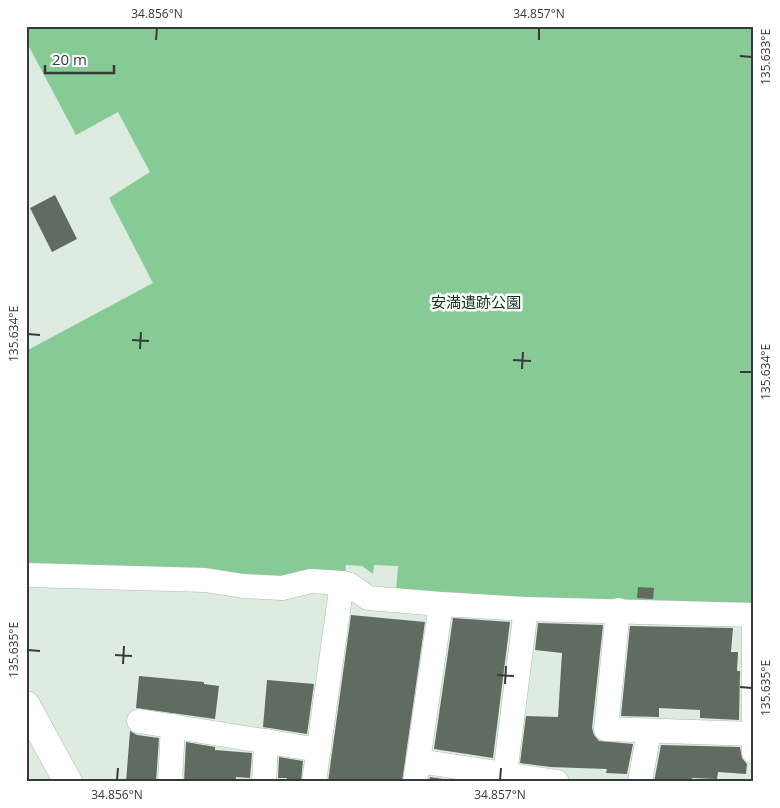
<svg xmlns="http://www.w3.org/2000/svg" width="780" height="808" viewBox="0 0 780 808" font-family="'Open Sans','Noto Sans JP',sans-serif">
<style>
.green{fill:#86cb96}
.building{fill:#606c62}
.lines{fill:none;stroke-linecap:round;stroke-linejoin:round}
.minor-casing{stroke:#aebbb0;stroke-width:25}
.tertiary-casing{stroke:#aebbb0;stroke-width:29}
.minor{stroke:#fff;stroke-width:24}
.tertiary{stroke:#fff;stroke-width:28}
.ticks{fill:none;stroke:#363b37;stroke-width:2}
.labels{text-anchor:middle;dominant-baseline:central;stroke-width:5;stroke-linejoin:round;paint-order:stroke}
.park-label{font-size:15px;fill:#0d3219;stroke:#fff}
.neatline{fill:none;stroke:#363b37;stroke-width:2}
.ticks-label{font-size:12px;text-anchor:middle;fill:#363b37}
</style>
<rect width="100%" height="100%" fill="#deebe0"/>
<polygon class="green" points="26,26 754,26 754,604 464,596 396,591 398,566 374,565 373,574 362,566 346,565 345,578 26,571 26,351 153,283 109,198 150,172 118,112 76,135 26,41"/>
<g class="building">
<polygon points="55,195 77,239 52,252 30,208"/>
<polygon points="638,587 654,588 653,599 637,598"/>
<polygon points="351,615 425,622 402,782 328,782"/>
<polygon points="453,618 510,622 493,758 434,749"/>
<polygon points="538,623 603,625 592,728 594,735 599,741 633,744 627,774 606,773 607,769 550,767 520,763 526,716 558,717 562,653 535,650"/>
<polygon points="630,626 733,628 731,652 738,652 737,671 740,671 739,720 700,718 700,710 659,708 659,717 621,716"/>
<polygon points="139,676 204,682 204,684 219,686 215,719 136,708"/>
<polygon points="267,680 314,684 307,734 263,727"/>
<polygon points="130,731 137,735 159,738 156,782 126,782"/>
<polygon points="186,742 215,747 215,750 252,753 250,778 236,777 236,782 184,782"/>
<polygon points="661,745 740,747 742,758 747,764 746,774 718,772 717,779 692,778 692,782 654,782"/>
<polygon points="279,757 303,761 301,782 287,782 287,778 278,778"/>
<polygon points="430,777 463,782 429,782"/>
</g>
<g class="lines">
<g class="minor-casing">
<g id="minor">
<polyline points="26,575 205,580 243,586 282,588 311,581 342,583 350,585 368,598 441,604 526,609 754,615"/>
<polyline points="618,610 606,729 753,734"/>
<polyline points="754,615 754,752"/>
<polyline points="139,721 319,750"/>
<polyline points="418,761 557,782"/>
<polyline points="170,782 173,726"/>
<polyline points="264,782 266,741"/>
<polyline points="314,782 342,583"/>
<polyline points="415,782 441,604"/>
<polyline points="504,782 526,609"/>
<polyline points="640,782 649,731"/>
</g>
</g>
<g class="tertiary-casing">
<polyline id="tertiary" points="26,705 68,782"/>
</g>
<use href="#minor" class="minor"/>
<use href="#tertiary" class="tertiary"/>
</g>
<path class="ticks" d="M156 40 157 28M539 40V28M740 56 752 57M28 334 40 335M132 340 149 341M140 349 141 332M513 360 531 361M522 369 523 352M740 372H752M28 650 40 651M115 655 132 656M123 664 124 646M497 675 514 676M505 684 506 666M740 687 752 688M117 780 118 768M500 780 501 768"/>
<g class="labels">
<g class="park-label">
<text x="476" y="302">安満遺跡公園</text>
</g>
</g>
<rect width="780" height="808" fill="none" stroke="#ffffff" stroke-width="55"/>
<path d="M45 65v8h69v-8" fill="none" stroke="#363b37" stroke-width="2.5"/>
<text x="52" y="65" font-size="15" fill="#363b37" stroke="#ffffff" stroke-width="4" paint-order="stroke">20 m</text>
<rect x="28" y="28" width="724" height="752" class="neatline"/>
<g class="ticks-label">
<text x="157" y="18">34.856°N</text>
<text x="539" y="18">34.857°N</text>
<text transform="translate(766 57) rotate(-90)" y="4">135.633°E</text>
<text transform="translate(14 334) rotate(-90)" y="4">135.634°E</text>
<text transform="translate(766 372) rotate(-90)" y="4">135.634°E</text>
<text transform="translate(14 650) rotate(-90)" y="4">135.635°E</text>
<text transform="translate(766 688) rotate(-90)" y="4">135.635°E</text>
<text x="117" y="799">34.856°N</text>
<text x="500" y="799">34.857°N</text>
</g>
</svg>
